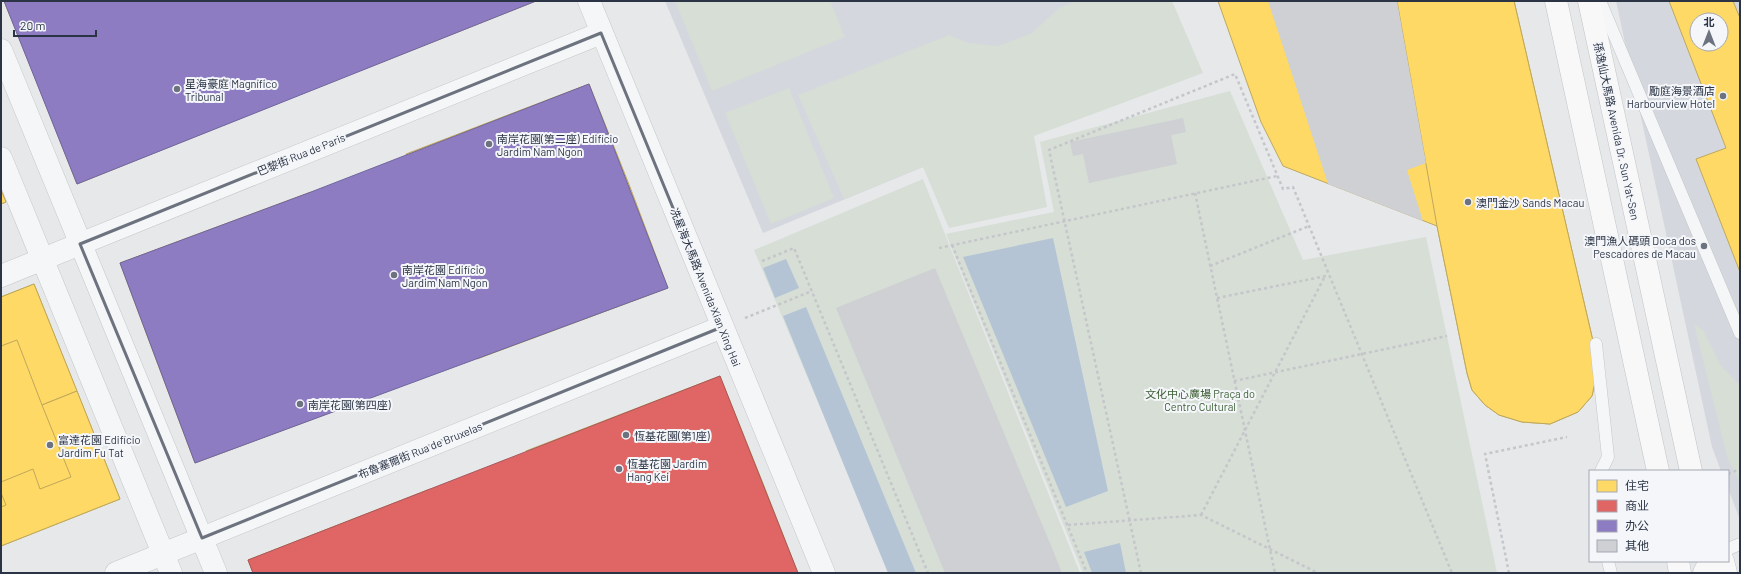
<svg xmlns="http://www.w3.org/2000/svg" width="1741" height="574" viewBox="0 0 1741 574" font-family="Barlow,'Noto Sans SC',sans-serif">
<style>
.built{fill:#d4d7dd;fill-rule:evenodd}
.green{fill:#d6ded6}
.water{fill:#b4c4d5}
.homes{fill:#ffd966;stroke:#bfa85c;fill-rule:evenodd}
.shops{fill:#e06666;stroke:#aa575c}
.offices{fill:#8e7cc3;stroke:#70669d}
.building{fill:#ced0d3}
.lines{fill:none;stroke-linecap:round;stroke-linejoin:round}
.service-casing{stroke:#c4c6c8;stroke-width:13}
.minor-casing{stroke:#c4c6c8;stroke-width:23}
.tertiary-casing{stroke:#c4c6c8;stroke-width:23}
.primary-casing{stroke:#c2c5c8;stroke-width:23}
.path{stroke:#c5c6ca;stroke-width:2.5;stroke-dasharray:3 3;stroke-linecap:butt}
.service{stroke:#f5f6f7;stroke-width:12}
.minor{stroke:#f5f6f7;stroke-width:22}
.tertiary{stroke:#f5f6f7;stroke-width:22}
.primary{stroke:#f8f8f8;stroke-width:22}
.marked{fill:none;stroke:#6c737f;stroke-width:3;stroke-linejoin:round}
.poi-dot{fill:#6c737f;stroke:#f4f6f9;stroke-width:1.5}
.labels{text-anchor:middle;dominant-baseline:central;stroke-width:4;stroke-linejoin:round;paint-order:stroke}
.poi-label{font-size:11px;fill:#2b3445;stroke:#f4f6f9;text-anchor:start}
.street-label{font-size:11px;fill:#2b3445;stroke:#f4f6f9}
.park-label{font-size:11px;fill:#3f6138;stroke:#f4f6f9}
</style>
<rect width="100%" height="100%" fill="#e6e8ea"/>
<g class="built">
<polygon points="665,1 1158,1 923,167 763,233"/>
<path d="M1616 1H1740V520L1728 488V471H1721L1712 447ZM1697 20H1721V44H1697Z"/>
</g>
<g class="green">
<polygon points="675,1 830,1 845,37 712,91"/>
<polygon points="1076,1 1172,1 1203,73 1034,136 1047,207 949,228 923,167 844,199 798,95 949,35 968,43 998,46 1032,33 1059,8"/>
<polygon points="789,88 834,198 771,224 725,113"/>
<polygon points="1230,91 1303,260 1426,237 1497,573 1083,573 946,234 1054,212 1040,142"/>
<polygon points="923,179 1080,573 890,573 754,250"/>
<polygon points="1694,324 1704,331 1721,366 1740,385 1740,481 1728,460"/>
</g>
<g class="water">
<polygon points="1053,238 1108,491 1066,507 963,257"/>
<polygon points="786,259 799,288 775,298 763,268"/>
<polygon points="806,307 916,573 888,573 783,316"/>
<polygon points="1120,543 1126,573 1092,573 1084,552"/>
</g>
<g class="homes">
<polygon points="4,1 47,1 70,60 34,75"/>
<polygon points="421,1 536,1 362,70 347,33 422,3"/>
<polygon points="1218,1 1514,1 1596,354 1597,373 1592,396 1578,412 1550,424 1522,422 1499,415 1485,405 1472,390 1467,373 1437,226 1283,166 1261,122"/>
<polygon points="1397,1 1514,1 1596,354 1597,373 1592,396 1578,412 1550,424 1522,422 1499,415 1485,405 1472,390 1467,373 1437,226"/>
<path d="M1669 1H1733L1740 18V272L1696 159 1726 148ZM1697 20H1721V44H1697Z"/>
<polygon points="70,60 98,127 141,110 134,92 175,75 184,98 261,67 276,104 77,184 34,75"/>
<polygon points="589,84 630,187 597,201 573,134 517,155 528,184 489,198 478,169 419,191 406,154"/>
<polygon points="630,187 668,288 477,359 465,326 528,303 521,283 558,269 565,290 623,269 597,201"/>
<polygon points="1,190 6,202 1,204"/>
<polygon points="1,190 6,202 1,204"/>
<polygon points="311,192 324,225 272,245 282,271 242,286 232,259 168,282 190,341 154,354 120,263"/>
<polygon points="34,284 120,499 1,546 1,297"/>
<polygon points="34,284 77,391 42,405 17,340 1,346 1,297"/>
<polygon points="190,341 217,414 277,392 269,371 307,357 315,377 369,357 383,393 195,463 154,354"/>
<polygon points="720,376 764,486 727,500 698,430 670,440 680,464 631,483 621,457 541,488 526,451"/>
<polygon points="77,391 120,499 1,546 1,507 6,505 1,493 1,482 33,469 40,489 71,477 42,405"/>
<polygon points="764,486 798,573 744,573 754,569 727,500"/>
<polygon points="430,489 443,522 382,546 392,571 387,573 337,573 333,564 311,573 253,573 248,560"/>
<polygon points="721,564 725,573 698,573"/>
</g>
<polygon class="shops" points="720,376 798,573 253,573 248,560"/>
<g class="offices">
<polygon points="4,1 536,1 77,184"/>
<polygon points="589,84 668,288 195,463 120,263 311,192"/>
</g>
<g class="building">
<polygon points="1268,1 1397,1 1426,163 1407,170 1423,221 1328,184"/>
<polygon points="1183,118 1186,132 1171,135 1177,164 1089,183 1083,154 1073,156 1070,142"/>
<polygon points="935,268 1054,553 1062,573 945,573 836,308"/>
</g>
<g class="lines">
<g class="service-casing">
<g id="service">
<polyline points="1600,1 1740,333"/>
<polyline points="1596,344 1608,457 1601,471"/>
<polyline points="1728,549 1740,544"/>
<polyline points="1608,561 1611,573"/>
</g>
</g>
<g class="minor-casing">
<g id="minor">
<polyline points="589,1 824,573"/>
<polyline points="1,276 601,33"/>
<polyline points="116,573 722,327"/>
</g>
</g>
<g class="tertiary-casing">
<g id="tertiary">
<polyline points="1,50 216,573"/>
<polyline points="1,158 171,573"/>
</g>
</g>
<g class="primary-casing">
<g id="primary">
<polyline points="1556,1 1658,471"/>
<polyline points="1589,1 1691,471"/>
<polyline points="1678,561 1680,573"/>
<polyline points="1723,561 1726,573"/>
<polyline points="1704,573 1710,561"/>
</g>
</g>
<g class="path">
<polyline points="1195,193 1275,573"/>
<polyline points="952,245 1087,573"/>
<polyline points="939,248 1277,176"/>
<polyline points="762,261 794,248 928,573"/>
<polyline points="1210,266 1309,226"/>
<polyline points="1217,298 1326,276"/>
<polyline points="745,318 812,291"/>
<polyline points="1234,381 1447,336"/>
<polyline points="1728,474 1740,469"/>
<polyline points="1201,515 1325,276"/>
<polyline points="1068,525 1201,515 1318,573"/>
<polyline points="1141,573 1049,150 1235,74 1283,189 1293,187 1452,573"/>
<polyline points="1509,573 1485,454 1567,437"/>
</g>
<use href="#service" class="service"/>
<use href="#minor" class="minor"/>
<use href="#tertiary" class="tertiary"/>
<use href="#primary" class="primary"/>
</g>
<path class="marked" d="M601 33 722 327 202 538 80 244Z"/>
<g class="poi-dot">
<circle cx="177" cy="89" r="4"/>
<circle cx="1723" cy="96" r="4"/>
<circle cx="489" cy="144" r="4"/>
<circle cx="1468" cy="202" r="4"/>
<circle cx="1704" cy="246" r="4"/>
<circle cx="394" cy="275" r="4"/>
<circle cx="300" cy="404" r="4"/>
<circle cx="626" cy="435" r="4"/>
<circle cx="50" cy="445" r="4"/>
<circle cx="619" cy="469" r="4"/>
</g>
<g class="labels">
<g class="poi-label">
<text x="185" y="83">星海豪庭 Magnífico<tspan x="185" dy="13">Tribunal</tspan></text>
<text x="1715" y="90" text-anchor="end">勵庭海景酒店<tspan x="1715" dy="13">Harbourview Hotel</tspan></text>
<text x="497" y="138">南岸花園(第二座) Edifício<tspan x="497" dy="13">Jardim Nam Ngon</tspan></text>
<text x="1476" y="202">澳門金沙 Sands Macau</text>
<text x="1696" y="240" text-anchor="end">澳門漁人碼頭 Doca dos<tspan x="1696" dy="13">Pescadores de Macau</tspan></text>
<text x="402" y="269">南岸花園 Edifício<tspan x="402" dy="13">Jardim Nam Ngon</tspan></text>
<text x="308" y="404">南岸花園(第四座)</text>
<text x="634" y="435">恆基花園(第1座)</text>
<text x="58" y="439">富達花園 Edifício<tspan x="58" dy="13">Jardim Fu Tat</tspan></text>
<text x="627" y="463">恆基花園 Jardim<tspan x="627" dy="13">Hang Kei</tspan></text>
</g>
<g class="street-label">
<text transform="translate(1617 131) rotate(78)">孫逸仙大馬路 Avenida Dr. Sun Yat-Sen</text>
<text transform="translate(301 154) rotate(-22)">巴黎街 Rua de Paris</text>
<text transform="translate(706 287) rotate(68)">冼星海大馬路 Avenida Xian Xing Hai</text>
<text transform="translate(420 450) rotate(-22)">布魯塞爾街 Rua de Bruxelas</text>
</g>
<g class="park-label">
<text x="1200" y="393">文化中心廣場 Praça do<tspan x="1200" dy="13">Centro Cultural</tspan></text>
</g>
</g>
<rect width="1741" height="574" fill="none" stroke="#2b3445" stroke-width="4"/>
<rect x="1589" y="470" width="140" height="92" fill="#f4f6f9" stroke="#a4a8b1"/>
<rect x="1597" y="480" width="20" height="12" fill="#ffd966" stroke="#a4a8b1"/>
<text x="1625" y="490" font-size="12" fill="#2b3445">住宅</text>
<rect x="1597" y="500" width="20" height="12" fill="#e06666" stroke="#a4a8b1"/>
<text x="1625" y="510" font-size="12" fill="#2b3445">商业</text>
<rect x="1597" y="520" width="20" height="12" fill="#8e7cc3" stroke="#a4a8b1"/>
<text x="1625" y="530" font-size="12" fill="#2b3445">办公</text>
<rect x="1597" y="540" width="20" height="12" fill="#ced0d3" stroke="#a4a8b1"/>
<text x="1625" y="550" font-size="12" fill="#2b3445">其他</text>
<g transform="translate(1709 32)"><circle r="19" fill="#f4f6f9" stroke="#a4a8b1"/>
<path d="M0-3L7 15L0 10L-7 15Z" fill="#6c737f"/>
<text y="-6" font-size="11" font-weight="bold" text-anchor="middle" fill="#2b3445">北</text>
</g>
<path d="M14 30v6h82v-6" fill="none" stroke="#2b3445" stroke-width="2"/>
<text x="20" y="30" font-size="12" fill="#2b3445" stroke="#f4f6f9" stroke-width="3" paint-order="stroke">20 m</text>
</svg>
